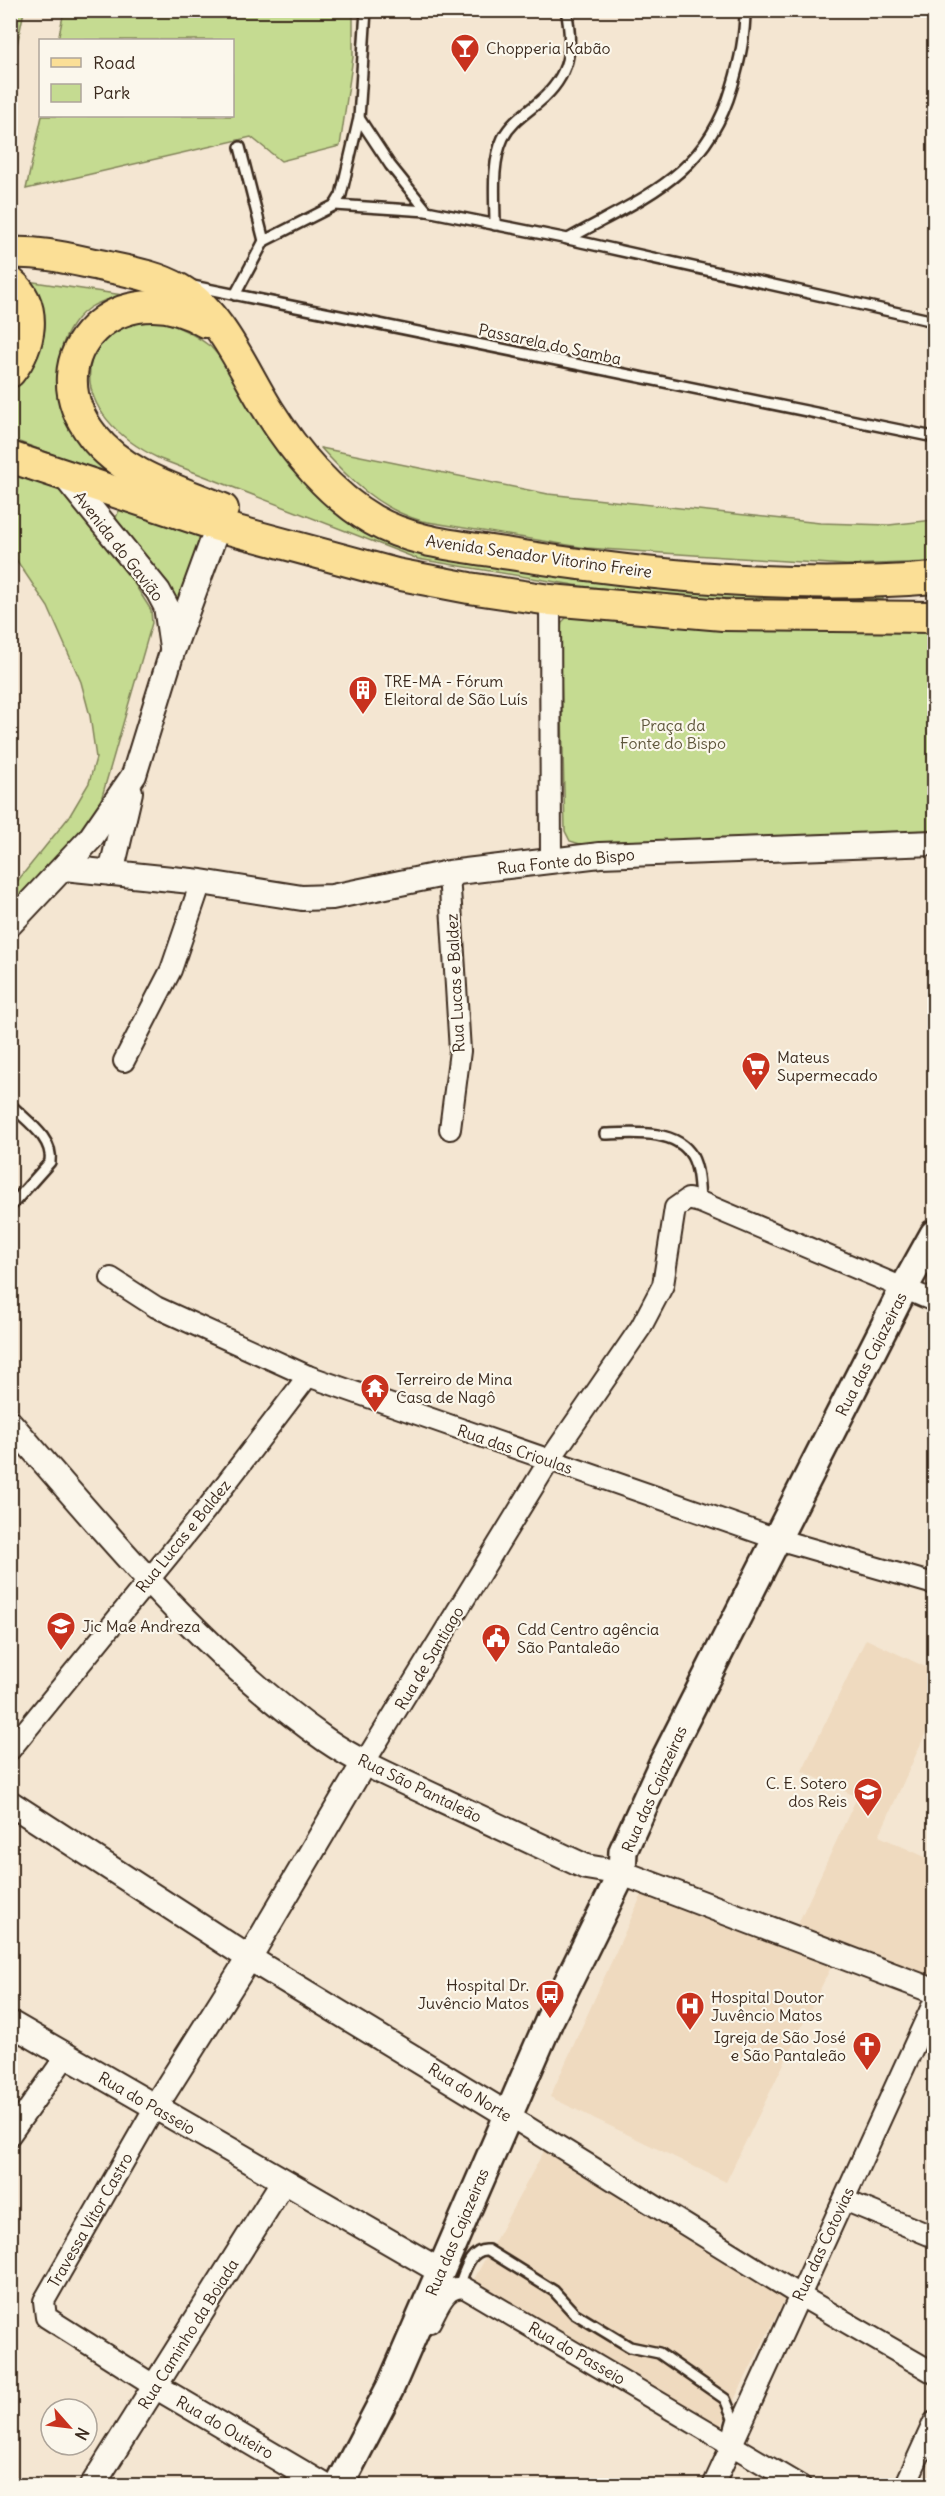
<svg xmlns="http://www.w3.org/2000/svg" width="945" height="2496" viewBox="0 0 945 2496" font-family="Delius,sans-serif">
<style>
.built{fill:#efdabf}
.green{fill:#c5db91;stroke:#808258;stroke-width:1.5}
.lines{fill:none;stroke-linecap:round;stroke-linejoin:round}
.service-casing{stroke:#3b2a1e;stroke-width:14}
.minor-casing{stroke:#3b2a1e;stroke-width:24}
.tertiary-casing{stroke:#3b2a1e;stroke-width:28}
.secondary-casing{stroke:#3b2a1e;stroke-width:32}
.primary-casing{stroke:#3b2a1e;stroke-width:34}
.service{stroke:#fbf7ec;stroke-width:9}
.minor{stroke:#fbf7ec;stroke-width:20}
.tertiary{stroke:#fbf7ec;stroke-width:24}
.secondary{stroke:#fbf7ec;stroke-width:27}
.primary{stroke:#fbdf96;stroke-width:30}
.labels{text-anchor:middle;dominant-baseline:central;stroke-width:4.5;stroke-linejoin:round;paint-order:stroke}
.poi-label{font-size:16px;fill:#3b2a1e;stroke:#fbf7ec;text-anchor:start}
.street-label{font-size:16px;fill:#3b2a1e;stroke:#fbf7ec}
.park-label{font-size:16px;fill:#5e563b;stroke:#fbf7ec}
</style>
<rect width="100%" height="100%" fill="#f4e6d2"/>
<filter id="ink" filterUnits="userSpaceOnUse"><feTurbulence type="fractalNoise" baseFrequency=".0167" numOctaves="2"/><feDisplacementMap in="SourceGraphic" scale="12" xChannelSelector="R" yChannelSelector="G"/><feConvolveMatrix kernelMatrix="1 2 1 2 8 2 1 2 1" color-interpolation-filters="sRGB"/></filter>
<g filter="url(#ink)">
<g class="built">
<polygon points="866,1639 934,1671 934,1715 879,1836 934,1861 934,1962 924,1983 795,1930 857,1797 802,1771"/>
<polygon points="643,1892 832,1965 726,2182 550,2097"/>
<polygon points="544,2151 786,2297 720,2428 473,2281"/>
</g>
<g class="green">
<polygon points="11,10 24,11 11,74 10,11"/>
<polygon points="64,11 353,11 353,57 340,146 281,161 251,137 26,189 42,116 232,116 232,40 58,40"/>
<path d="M27 281 123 295C112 298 99 301 89 308 56 331 47 389 71 421 86 440 106 457 123 475L79 464 11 439 10 391C42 362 61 315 27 281Z"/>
<path d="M143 319C170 321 190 331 211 347L371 531 882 591 883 599 804 601 688 597 580 586 418 559 160 459C122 441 79 405 92 358 95 348 98 336 108 330 117 325 132 323 143 319Z"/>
<path d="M321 448 548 494 820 523 889 525 934 520V562L846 565 586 548 422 521C379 509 350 480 321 448Z"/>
<polygon points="11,469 63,489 110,545 151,610 152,623 101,800 88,823 11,908 11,889 69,817 89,783 96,758 90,716 81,682 48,607 11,552"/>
<polygon points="120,508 200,537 187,593 175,599 115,520"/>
<polygon points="570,614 934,631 934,835 583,845 570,841 565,831 560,634 562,622"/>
</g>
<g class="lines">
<g class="service-casing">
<g id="service">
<polyline points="359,118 390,165 427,211"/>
<polyline points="240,147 264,241"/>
<polyline points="335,205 427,211 568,239 934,321"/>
<path d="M495 225C495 197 491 164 503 138 511 122 526 113 539 102 570 76 574 48 566 10"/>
<path d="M568 239C643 197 706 177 732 87 740 61 745 37 745 10"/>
<polyline points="193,286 934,437"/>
<polyline points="235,295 264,241 335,205 341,195 359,118 366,10"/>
<path d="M10 1104C25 1120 54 1138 50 1162L10 1207"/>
<path d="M605 1134C631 1133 676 1128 692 1156 699 1169 699 1187 700 1202"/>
<path d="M459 2286C464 2273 470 2248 488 2250L554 2291 574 2313 630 2347 659 2353 725 2399 733 2418 729 2432"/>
</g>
</g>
<g class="minor-casing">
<g id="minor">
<polyline points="550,600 551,861"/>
<polyline points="449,873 460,1051 450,1129"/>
<polyline points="124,1061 171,970 201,882"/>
<polyline points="111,1278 156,1307 308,1376 777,1539 934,1584"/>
<polyline points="10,1750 205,1511 308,1376"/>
<polyline points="364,1763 549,1461 641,1327 663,1285 675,1208 688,1199 700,1202 934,1301"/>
<polyline points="155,2107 44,2301 46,2317 155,2386"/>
<polyline points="508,2115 799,2295 934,2373"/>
<polyline points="10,2135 66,2056"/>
<polyline points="844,2200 934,2237"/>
<path d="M430 2322C438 2308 445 2284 465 2288L801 2486"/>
<polyline points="713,2486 934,2002"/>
<polyline points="905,2486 934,2422"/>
</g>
</g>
<g class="tertiary-casing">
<g id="tertiary">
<polyline points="66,478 158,591 166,606 172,647"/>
<polyline points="64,868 201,882 302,898 332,897 449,873 600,855 934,843"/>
<polyline points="111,873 130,792"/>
<polyline points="10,924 90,839 134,775 172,652 218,526"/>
<path d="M10 1423C108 1535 203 1654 326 1740 361 1764 400 1780 438 1798 488 1821 537 1844 586 1867L622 1873 934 1991"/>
<polyline points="10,1803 249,1958 508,2115"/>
<polyline points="10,2023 440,2271"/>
<polyline points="155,2107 249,1958 364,1763"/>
<polyline points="155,2386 325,2486"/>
<polyline points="92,2486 283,2182"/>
</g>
</g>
<g class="secondary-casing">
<polyline id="secondary" points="339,2486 390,2388 550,2019 622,1873 623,1851 662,1765 904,1288 934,1234"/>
</g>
<g class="primary-casing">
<g id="primary">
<path d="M10 253C40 251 70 259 99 265 126 271 155 275 179 289 222 314 243 370 269 411 294 451 331 496 373 520 415 544 464 546 510 554 650 576 793 590 934 578"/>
<path d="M10 282C39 306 31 346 10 372"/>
<path d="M205 322C123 270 29 354 93 436 124 476 178 490 223 509"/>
<polyline points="10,457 218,526 396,574 469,588 550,600 723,615 934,617"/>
</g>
</g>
<use href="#service" class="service"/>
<use href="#minor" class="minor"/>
<use href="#tertiary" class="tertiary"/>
<use href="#secondary" class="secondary"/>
<use href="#primary" class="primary"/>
</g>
</g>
<defs>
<g id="bar-pin" transform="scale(1.5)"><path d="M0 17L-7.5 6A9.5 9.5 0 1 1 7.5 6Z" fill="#c8321e" stroke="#fbf7ec"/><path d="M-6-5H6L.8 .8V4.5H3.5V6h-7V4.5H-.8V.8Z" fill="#fff"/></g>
<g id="building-pin" transform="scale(1.5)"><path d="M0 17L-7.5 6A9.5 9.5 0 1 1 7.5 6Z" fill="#c8321e" stroke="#fbf7ec"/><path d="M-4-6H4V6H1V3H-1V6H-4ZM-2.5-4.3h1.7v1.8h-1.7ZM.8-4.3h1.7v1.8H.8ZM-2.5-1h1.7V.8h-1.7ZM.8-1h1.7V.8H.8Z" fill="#fff"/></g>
<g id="supermarket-pin" transform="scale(1.5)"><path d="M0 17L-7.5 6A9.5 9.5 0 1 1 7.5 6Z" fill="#c8321e" stroke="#fbf7ec"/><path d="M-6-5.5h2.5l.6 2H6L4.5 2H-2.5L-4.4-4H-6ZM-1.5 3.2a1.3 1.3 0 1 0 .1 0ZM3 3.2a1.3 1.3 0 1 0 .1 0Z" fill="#fff"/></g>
<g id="temple-pin" transform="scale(1.5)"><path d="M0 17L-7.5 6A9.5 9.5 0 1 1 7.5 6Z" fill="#c8321e" stroke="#fbf7ec"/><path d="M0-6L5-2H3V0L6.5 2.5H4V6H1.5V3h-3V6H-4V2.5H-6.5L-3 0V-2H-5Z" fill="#fff"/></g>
<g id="school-pin" transform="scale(1.5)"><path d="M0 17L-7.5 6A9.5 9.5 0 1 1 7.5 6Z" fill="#c8321e" stroke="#fbf7ec"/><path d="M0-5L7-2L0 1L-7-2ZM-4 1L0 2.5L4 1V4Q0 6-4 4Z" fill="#fff"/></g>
<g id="civic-pin" transform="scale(1.5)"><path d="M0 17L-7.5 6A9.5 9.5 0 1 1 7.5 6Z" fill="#c8321e" stroke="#fbf7ec"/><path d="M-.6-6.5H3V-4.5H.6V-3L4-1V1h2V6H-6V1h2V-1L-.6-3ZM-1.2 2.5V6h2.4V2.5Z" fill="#fff"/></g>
<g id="bus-pin" transform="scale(1.5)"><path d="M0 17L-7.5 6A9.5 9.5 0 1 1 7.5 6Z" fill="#c8321e" stroke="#fbf7ec"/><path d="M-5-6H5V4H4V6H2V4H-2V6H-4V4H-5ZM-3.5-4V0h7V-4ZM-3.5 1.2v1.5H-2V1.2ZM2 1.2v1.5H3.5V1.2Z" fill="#fff"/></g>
<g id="hospital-pin" transform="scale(1.5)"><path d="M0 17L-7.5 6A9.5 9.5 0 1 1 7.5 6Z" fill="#c8321e" stroke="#fbf7ec"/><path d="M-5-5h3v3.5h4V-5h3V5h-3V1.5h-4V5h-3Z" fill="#fff"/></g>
<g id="church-pin" transform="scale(1.5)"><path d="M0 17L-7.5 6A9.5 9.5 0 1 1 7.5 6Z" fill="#c8321e" stroke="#fbf7ec"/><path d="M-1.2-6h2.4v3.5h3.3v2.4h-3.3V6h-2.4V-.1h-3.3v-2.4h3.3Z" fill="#fff"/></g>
</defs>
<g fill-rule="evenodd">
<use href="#bar-pin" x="465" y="48"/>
<use href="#building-pin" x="363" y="690"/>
<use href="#supermarket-pin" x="756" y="1066"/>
<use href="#temple-pin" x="375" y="1388"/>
<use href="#school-pin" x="61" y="1626"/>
<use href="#civic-pin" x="496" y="1638"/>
<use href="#school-pin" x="868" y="1792"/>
<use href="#bus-pin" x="550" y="1994"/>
<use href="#hospital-pin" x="690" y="2006"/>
<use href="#church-pin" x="867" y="2046"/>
</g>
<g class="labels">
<g class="poi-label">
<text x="486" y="48">Chopperia Kabão</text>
<text x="384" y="681">TRE-MA - Fórum<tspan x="384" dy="18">Eleitoral de São Luís</tspan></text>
<text x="777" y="1057">Mateus<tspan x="777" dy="18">Supermecado</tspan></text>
<text x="396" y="1379">Terreiro de Mina<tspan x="396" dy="18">Casa de Nagô</tspan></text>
<text x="82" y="1626">Jic Mae Andreza</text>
<text x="517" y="1629">Cdd Centro agência<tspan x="517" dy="18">São Pantaleão</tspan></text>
<text x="847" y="1783" text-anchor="end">C. E. Sotero<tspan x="847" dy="18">dos Reis</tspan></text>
<text x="529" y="1985" text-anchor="end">Hospital Dr.<tspan x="529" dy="18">Juvêncio Matos</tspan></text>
<text x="711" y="1997">Hospital Doutor<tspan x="711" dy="18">Juvêncio Matos</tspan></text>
<text x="846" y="2037" text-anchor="end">Igreja de São José<tspan x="846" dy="18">e São Pantaleão</tspan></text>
</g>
<g class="street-label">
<text transform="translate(550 344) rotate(12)">Passarela do Samba</text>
<text transform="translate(119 546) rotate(52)">Avenida do Gavião</text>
<text transform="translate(539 556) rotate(8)">Avenida Senador Vitorino Freire</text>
<text transform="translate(566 861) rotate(-6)">Rua Fonte do Bispo</text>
<text transform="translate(455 983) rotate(-93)">Rua Lucas e Baldez</text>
<text transform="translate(871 1354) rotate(-63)">Rua das Cajazeiras</text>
<text transform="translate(515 1449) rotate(19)">Rua das Crioulas</text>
<text transform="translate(183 1536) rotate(-51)">Rua Lucas e Baldez</text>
<text transform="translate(429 1658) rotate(-59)">Rua de Santiago</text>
<text transform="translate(420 1788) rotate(26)">Rua São Pantaleão</text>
<text transform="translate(654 1789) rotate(-66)">Rua das Cajazeiras</text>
<text transform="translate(470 2092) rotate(32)">Rua do Norte</text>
<text transform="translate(147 2103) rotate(30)">Rua do Passeio</text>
<text transform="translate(90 2220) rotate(-60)">Travessa Vitor Castro</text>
<text transform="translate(457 2232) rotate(-67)">Rua das Cajazeiras</text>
<text transform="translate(823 2244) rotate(-65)">Rua das Cotovias</text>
<text transform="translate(188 2334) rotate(-58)">Rua Caminho da Boiada</text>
<text transform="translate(577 2353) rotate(30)">Rua do Passeio</text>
<text transform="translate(225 2427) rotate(30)">Rua do Outeiro</text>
</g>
<g class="park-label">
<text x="673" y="725">Praça da<tspan x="673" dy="18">Fonte do Bispo</tspan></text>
</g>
</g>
<rect width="945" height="2496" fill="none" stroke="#fbf7ec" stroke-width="36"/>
<rect x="18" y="18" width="909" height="2460" fill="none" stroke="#3b2a1e" stroke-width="2" filter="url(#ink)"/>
<rect x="39" y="39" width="195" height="78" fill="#fbf7ec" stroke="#aea59a" stroke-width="1.5"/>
<rect x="51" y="58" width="30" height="9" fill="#fbdf96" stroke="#aea59a" stroke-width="1.5"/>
<text x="93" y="69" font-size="18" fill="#3b2a1e">Road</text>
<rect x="51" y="84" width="30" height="18" fill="#c5db91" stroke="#aea59a" stroke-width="1.5"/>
<text x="93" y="99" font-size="18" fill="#3b2a1e">Park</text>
<g transform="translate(69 2427) rotate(118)"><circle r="28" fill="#fbf7ec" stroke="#aea59a" stroke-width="1.5"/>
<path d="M0-4.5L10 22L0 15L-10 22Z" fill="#c8321e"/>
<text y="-9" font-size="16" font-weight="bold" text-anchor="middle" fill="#3b2a1e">N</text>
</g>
</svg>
